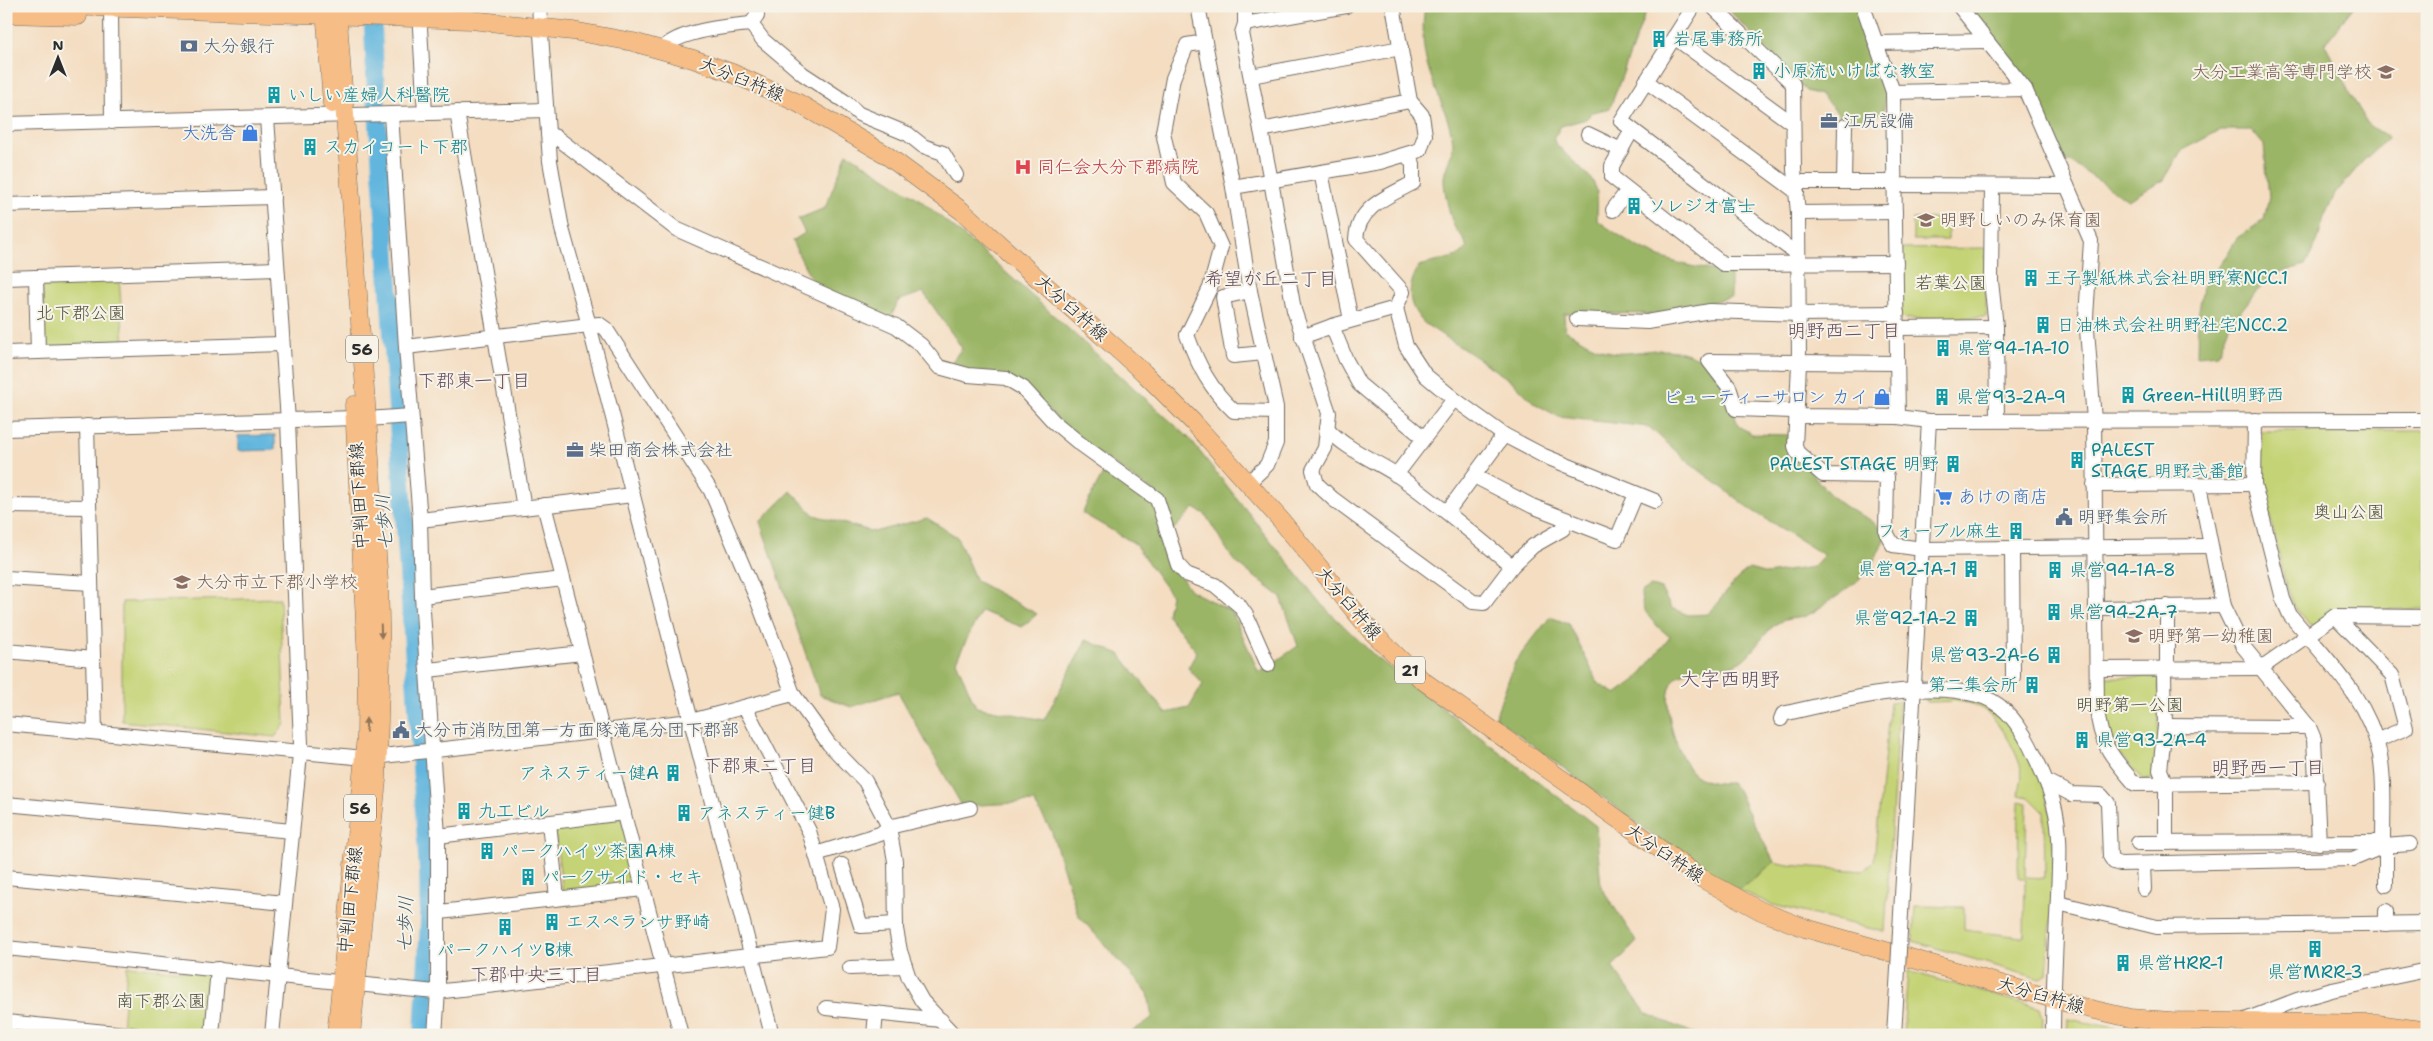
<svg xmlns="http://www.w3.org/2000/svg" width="2433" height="1041" viewBox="0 0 2433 1041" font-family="'Shantell Sans','Klee One',sans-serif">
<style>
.green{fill:#c4d375;stroke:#787f50}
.forest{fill:#9bb566;stroke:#637048}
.water{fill:#62b6de;stroke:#467084}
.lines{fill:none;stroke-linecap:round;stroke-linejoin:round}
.river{stroke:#62b6de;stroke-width:18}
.minor-casing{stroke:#716960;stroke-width:16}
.major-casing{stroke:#716960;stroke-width:19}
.minor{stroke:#fff;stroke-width:14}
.major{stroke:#f6be86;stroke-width:18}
.minor-bridge-casing{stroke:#716960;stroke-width:16;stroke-linecap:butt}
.minor-bridge{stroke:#fff;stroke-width:14}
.oneway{fill:#907458}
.labels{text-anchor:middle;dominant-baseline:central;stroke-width:4;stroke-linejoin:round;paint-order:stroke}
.shield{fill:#f7f3e8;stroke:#686764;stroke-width:1}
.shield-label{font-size:16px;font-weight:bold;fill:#2b2b2b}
.culture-label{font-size:18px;fill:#0d838f;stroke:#f7f3e8;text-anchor:start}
.service-label{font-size:18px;fill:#4e5e75;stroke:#f7f3e8;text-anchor:start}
.education-label{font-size:18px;fill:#785e54;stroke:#f7f3e8;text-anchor:start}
.street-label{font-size:18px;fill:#2b2b2b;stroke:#f7f3e8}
.shop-label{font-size:18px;fill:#366cbe;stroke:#f7f3e8;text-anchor:end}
.health-label{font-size:18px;fill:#be3a42;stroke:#f7f3e8;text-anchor:start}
.park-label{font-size:18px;fill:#51553e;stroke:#f7f3e8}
.neighbourhood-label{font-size:19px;fill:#654d60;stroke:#f7f3e8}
.water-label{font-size:19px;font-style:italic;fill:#3c5561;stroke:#f7f3e8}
.quarter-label{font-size:20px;fill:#654d60;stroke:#f7f3e8}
</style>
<rect width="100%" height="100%" fill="#f7f3e8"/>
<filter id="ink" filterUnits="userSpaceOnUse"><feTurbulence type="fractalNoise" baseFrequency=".02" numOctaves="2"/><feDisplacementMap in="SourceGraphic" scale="10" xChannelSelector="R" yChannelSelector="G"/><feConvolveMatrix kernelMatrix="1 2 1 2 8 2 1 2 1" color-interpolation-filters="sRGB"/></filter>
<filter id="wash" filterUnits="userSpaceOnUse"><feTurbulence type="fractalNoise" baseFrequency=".0096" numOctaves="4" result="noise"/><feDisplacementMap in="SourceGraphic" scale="20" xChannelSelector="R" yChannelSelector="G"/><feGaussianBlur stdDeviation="1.12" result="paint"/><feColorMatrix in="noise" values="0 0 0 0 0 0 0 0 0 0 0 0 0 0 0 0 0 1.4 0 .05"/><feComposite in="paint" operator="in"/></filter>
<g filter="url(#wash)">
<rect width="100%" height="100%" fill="#f4ddc1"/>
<g class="green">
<polygon points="1948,218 1948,240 1913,240 1913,219"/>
<polygon points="1986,248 1986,317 1904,319 1900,317 1901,249"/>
<polygon points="119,278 124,345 45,348 42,281"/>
<polygon points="2261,431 2427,431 2427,609 2336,610 2314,626 2309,625 2294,605 2286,585 2262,483"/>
<polygon points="280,598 285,724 275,737 122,721 122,602"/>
<path d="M2102 677H2159V777L2143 780C2106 743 2105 728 2102 677Z"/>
<path d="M1926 697C1947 698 1968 697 1986 706 2002 714 2013 730 2022 745 2033 763 2045 787 2049 807 2059 856 2050 924 2047 974L2040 979 1913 941 1915 906 1964 907V930L2021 937 2024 935 2025 880 2018 877 2019 801 2027 803 2025 877 2045 878 2044 812 2029 797 2019 795C2020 786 2023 777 2021 768 2014 746 1996 712 1973 704 1959 700 1941 702 1926 702Z"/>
<polygon points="1899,701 1885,932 1773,905 1739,890 1774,862 1788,865 1863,871 1874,861 1890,702"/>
<polygon points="617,818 622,820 637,881 635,886 563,894 554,826"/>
<polygon points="127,966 210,973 213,977 206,1035 122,1029"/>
<polygon points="1908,971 2040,1008 2043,1017 2042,1035 1903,1035"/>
<polygon points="2068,1019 2153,1035 2067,1035"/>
</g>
<g class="forest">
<path d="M1425 6H1648L1610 108 1593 112 1586 119 1561 126 1553 139C1563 157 1595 173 1597 193 1598 201 1597 211 1597 220 1646 256 1672 265 1731 273V297L1662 314 1564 313 1565 330C1581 339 1599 351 1617 353 1632 354 1645 350 1659 350 1713 349 1725 382 1738 426L1752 434 1791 435C1803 459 1817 486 1840 503 1855 515 1876 517 1885 536 1874 570 1859 582 1830 601 1823 605 1816 611 1808 615 1798 620 1785 617 1776 624 1761 635 1752 657 1736 664 1719 671 1686 665 1674 680 1659 700 1676 752 1690 770 1700 782 1717 784 1731 783L1739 792 1746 808 1774 862 1739 890 1688 861 1495 717 1515 662 1550 617 1569 624 1598 683 1616 694 1638 678 1670 637C1655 624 1641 614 1641 592L1651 586 1661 589 1671 608 1688 615 1708 614 1737 579 1749 569 1767 574 1813 567 1824 555 1750 509 1686 460 1649 427 1559 417 1534 403 1513 382 1424 323C1407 305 1406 289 1419 266L1458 256 1467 248C1463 233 1459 236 1454 226 1450 217 1443 187 1444 177 1446 163 1456 152 1452 136 1447 112 1435 91 1428 67 1422 48 1422 26 1425 6Z"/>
<polygon points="1725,6 1855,6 1887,88 1883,113 1847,123 1821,95 1806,91"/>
<polygon points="1967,6 2354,6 2325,44 2367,124 2388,138 2363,161 2335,194 2324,217 2317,243 2305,265 2275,274 2255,293 2229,326 2218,354 2197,356 2198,316 2203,287 2223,261 2237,238 2264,220 2269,197 2264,145 2251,130 2220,130 2181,151 2164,180 2128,200 2059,155"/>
<polygon points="847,153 919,199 989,257 1188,437 1321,604 1376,657 1596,826 1601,887 1637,942 1612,967 1647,1014 1698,1035 1127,1035 1152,1018 1148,993 1078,915 1051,830 1034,802 962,806 898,692 851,707 820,695 760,522 791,491 814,515 874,532 927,518 957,537 976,581 1037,614 1022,627 981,611 956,661 976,707 1044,720 1086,640 1120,654 1166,713 1189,708 1203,684 1188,668 1197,652 1167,615 1171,595 1134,543 1082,513 1106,468 1155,503 1175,568 1190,590 1232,612 1259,673 1298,646 1281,597 1234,561 1205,514 1194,508 1172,531 1158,495 1080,441 1032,394 948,367 962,348 923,292 898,301 890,320 815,287 792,241 805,233 798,219 825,208"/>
</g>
<polygon class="water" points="275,435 275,450 238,451 238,436"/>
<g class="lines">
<polyline class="river" points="372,6 376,95 428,871 429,921 423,1035"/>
</g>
</g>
<g filter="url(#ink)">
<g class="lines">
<g class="minor-casing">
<g id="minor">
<polyline points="539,6 550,161 562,229 589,325 772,1035"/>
<polyline points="1198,6 1233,187 1250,291 1276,407 1276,443 1267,465 1248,483"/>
<polyline points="1245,6 1245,24 1242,33 1271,181 1294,310 1329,413 1325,448 1313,470 1317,484 1333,499 1473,602 1484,603 1512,566 1533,546 1563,529 1566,520"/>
<polyline points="1694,6 1621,121 1798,255"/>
<polyline points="1712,6 1793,84 1794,170 1798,213 1799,364 1795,446 1797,452 1823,475 1887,476 1886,532 1893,545 1922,549 2210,546"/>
<polyline points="1863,6 1893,92 1898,417"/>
<path d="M1959 6 2025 89 2091 241 2086 317 2094 420 2097 708C2100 745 2112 757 2135 784L2317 782"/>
<polyline points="111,8 112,122"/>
<polyline points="751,24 757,16 757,6"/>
<polyline points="1245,24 1346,6"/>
<polyline points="420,28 425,113"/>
<polyline points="1674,37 1793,124"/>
<path d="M1205 42 1187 45 1173 78 1163 132 1174 183 1206 213 1221 247 1210 288 1187 335C1198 365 1210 389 1234 411L1276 412"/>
<polyline points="1877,43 1986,41"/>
<path d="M662 50C676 31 728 26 751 24L763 40 803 74 844 101 859 114 908 134 923 146 943 153 956 175"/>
<polyline points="1251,76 1401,48"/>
<polyline points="1646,81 1797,192"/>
<polyline points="1893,92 2025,89"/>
<polyline points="457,112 524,508"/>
<polyline points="391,114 406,347 420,520 422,596 438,836 438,991 435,1035"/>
<polyline points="267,118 288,421 301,744 272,1035"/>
<polyline points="6,124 546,110"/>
<polyline points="1261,130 1410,101"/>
<polyline points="1632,130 1612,166 1612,177 1723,264 1896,263"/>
<polyline points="548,134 556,137 676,229 896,326 921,345 939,367 968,375 1006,378 1023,388 1054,422 1078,442 1157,499 1178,565 1186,574 1215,585 1239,605 1246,615 1268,665"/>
<polyline points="1588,134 1621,150"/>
<polyline points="1321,172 1351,320"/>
<polyline points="1797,182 1891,182 1895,185 2067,186"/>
<polyline points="1844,182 1845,126"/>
<polyline points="1992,186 1991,281 1996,327 1997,420"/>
<polyline points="1233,187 1380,162 1420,150 1425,135 1422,115 1410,101 1393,6"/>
<polyline points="6,205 273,197"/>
<polyline points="1613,210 1628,190"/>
<polyline points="1798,213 1895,212"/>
<polyline points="36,277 38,352"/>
<polyline points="6,278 277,269"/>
<polyline points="1250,291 1223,297 1233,356 1264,353"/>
<polyline points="1396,308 1406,346 1425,375 1454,399 1504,435 1544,456 1655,501"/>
<polyline points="1577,319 1647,322 1710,311 1798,314 1897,313"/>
<polyline points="1332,326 1346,360 1359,384 1424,438"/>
<polyline points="1897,328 1996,327"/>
<path d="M1302 337 1332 326 1396 308 1403 292 1356 239C1358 207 1388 196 1413 183V164L1407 155"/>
<polyline points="406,347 589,325 599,324 606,329 711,491 757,599 793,694 829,744 865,781 889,827 895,861 896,929 900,951 909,978 922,1001 954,1035"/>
<polyline points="6,353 282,344"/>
<polyline points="1897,363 1709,361 1729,387 1736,409 1792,411 1798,416 1898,417 1929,421 2427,420"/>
<path d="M2255 420 2254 484 2283 599 2290 615C2325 658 2368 697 2380 755 2385 783 2383 814 2383 842L2386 849V885"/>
<polyline points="87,426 95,732"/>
<path d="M1327 428C1345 449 1374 460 1397 475 1437 503 1475 535 1512 566"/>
<polyline points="6,429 355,418 367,419 411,416"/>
<polyline points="1396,475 1454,399"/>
<polyline points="1474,476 1532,506 1617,539 1636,494"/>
<polyline points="2094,485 2254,484"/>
<polyline points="2199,485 2223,606 2242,645 2309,727 2314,739 2319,843"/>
<polyline points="544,505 681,1035"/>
<polyline points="6,506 89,507"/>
<polyline points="1447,512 1504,435"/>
<polyline points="420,520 633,495"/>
<polyline points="2012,548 2013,677"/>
<polyline points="6,578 91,583"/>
<polyline points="422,596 563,579"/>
<polyline points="2096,608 2223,606"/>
<polyline points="2335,616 2392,675 2406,728 2376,741"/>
<polyline points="6,651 93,659"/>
<polyline points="2097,669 2261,668 2335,616 2427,617"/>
<polyline points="428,670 582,653"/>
<path d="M1781 719 1783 714C1840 701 1920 679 1977 695 2002 701 2019 724 2030 746 2039 765 2049 784 2054 805 2062 834 2059 865 2058 895 2056 942 2053 988 2053 1035"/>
<polyline points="6,724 365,758 691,721 793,694"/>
<polyline points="2165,726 2309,727"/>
<polyline points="2046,781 2071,794 2101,795 2108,803 2110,856 2114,862 2120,864 2353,859 2384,846 2410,844"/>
<polyline points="6,804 292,831"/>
<polyline points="549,823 557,898"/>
<polyline points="438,836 624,813"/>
<polyline points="2138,843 2383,842"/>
<polyline points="2166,843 2166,784 2160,770 2165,726 2164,673 2167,664 2167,606"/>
<polyline points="816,854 880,834 889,827 970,808"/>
<polyline points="2143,864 2144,889"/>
<polyline points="842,865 861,926 896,924"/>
<polyline points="6,877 285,903"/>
<polyline points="2058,903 2157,927 2427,923"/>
<polyline points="2386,911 2386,924"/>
<polyline points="440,912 643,889"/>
<polyline points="1900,931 1929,421"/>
<polyline points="6,948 435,992 827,947 832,909 809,831 745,707"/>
<polyline points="850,968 905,966"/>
<polyline points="826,1008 941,1020"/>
<polyline points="2245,1020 2297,1000 2332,990 2427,970"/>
<polyline points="6,1022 136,1035"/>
<polyline points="212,1035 218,969"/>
<polyline points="874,1035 876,1013"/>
<polyline points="1894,1035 1898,969"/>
</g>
</g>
<g class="major-casing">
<g id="major">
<polyline points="64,6 471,20 573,31 633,42 693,59 732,73 798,103 885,154 962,211 1144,373 1193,422 1280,519 1371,631 1422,680 1701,878 1761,911 1805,928 2082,1007 2130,1018 2171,1021 2378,1024 2427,1031"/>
<polyline points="337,6 379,582 381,658 377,780 351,1035"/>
<polyline points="325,8 332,104"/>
<polyline points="6,14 78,16"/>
<polyline points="336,1035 366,736 367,661 354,405"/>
</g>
</g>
<use href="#minor" class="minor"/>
<use href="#major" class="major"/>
<g class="minor-bridge-casing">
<polyline id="minor-bridge" points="1898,969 1900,931"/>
</g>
<use href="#minor-bridge" class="minor-bridge"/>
</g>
<defs><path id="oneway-solid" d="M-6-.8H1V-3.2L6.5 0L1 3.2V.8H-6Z" transform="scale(1.25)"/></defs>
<g class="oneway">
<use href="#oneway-solid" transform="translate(381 631) rotate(88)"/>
<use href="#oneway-solid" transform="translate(366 725) rotate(-90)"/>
</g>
</g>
<defs>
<g id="building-bare" transform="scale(1.35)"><path d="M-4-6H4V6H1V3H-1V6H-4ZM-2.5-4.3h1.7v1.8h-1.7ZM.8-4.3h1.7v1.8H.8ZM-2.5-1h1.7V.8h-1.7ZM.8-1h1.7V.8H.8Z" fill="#0f9aa8" stroke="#f7f3e8" stroke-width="2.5" paint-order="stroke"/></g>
<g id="bank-bare" transform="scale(1.35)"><path d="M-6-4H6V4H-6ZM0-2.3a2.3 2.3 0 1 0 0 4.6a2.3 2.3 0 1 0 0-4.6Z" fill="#5c6f8a" stroke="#f7f3e8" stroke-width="2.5" paint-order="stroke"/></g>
<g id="school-bare" transform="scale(1.35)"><path d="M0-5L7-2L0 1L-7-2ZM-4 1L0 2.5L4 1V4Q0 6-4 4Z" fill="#8d6e63" stroke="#f7f3e8" stroke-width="2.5" paint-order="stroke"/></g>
<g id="office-bare" transform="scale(1.35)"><path d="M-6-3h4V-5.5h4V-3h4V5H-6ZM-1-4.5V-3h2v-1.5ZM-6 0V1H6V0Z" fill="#5c6f8a" stroke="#f7f3e8" stroke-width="2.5" paint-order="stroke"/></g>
<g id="shop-bare" transform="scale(1.35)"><path d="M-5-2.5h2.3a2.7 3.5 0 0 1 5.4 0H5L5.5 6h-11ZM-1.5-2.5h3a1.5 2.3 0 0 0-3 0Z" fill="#3f7fe0" stroke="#f7f3e8" stroke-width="2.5" paint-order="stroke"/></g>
<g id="hospital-bare" transform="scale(1.35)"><path d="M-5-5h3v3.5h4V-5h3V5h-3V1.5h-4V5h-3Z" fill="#e0444e" stroke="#f7f3e8" stroke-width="2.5" paint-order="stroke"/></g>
<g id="supermarket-bare" transform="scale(1.35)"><path d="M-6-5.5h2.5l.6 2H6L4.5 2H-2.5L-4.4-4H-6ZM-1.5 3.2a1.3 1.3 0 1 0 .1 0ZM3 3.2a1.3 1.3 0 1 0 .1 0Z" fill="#3f7fe0" stroke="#f7f3e8" stroke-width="2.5" paint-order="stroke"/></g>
<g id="civic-bare" transform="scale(1.35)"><path d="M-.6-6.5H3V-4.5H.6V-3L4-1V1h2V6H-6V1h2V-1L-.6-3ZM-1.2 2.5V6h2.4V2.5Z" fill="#5c6f8a" stroke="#f7f3e8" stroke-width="2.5" paint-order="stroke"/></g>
</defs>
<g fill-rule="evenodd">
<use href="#building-bare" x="1659" y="39"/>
<use href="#bank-bare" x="189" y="46"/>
<use href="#building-bare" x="1759" y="71"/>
<use href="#school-bare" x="2386" y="72"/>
<use href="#building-bare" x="274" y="95"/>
<use href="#office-bare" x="1829" y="121"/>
<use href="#shop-bare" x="250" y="133"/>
<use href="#building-bare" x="310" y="147"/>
<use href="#hospital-bare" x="1023" y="167"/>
<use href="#building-bare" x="1634" y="206"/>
<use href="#school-bare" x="1926" y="220"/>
<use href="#building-bare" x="2031" y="278"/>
<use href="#building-bare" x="2043" y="325"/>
<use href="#building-bare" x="1943" y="348"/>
<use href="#building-bare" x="2128" y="395"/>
<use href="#shop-bare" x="1882" y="397"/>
<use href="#building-bare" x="1942" y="397"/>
<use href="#office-bare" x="575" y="450"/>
<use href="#building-bare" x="2077" y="460"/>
<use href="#building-bare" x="1953" y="464"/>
<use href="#supermarket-bare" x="1944" y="497"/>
<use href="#civic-bare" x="2064" y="517"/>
<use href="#building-bare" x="2016" y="531"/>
<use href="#building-bare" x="1971" y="569"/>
<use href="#building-bare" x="2055" y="570"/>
<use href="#school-bare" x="182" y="582"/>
<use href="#building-bare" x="2054" y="612"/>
<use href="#building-bare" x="1971" y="618"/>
<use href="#school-bare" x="2134" y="636"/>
<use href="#building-bare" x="2054" y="655"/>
<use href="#building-bare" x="2032" y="685"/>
<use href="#civic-bare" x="401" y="730"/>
<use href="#building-bare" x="2082" y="740"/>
<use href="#building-bare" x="673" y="773"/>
<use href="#building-bare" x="464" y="811"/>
<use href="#building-bare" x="684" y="813"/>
<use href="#building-bare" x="487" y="851"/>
<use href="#building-bare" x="528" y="877"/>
<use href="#building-bare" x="552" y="922"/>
<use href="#building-bare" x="505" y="927"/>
<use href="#building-bare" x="2315" y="949"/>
<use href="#building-bare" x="2123" y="963"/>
</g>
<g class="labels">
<g class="shield">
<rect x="346" y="335.5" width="32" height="27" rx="4"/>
<rect x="1395" y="656.5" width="30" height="27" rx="4"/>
<rect x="344" y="794.5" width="32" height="27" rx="4"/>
</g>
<g class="shield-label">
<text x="362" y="349">56</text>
<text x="1410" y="670">21</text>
<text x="360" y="808">56</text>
</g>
<g class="culture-label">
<text x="1673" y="39">岩尾事務所</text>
<text x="1773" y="71">小原流いけばな教室</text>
<text x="288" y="95">いしい産婦人科醫院</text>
<text x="324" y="147">スカイコート下郡</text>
<text x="1648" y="206">ソレジオ富士</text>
<text x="2045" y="278">王子製紙株式会社明野寮NCC.1</text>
<text x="2057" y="325">日油株式会社明野社宅NCC.2</text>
<text x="1957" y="348">県営94-1A-10</text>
<text x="2142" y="395">Green-Hill明野西</text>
<text x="1956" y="397">県営93-2A-9</text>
<text x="2091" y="450">PALEST<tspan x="2091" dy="21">STAGE 明野弐番館</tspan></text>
<text x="1939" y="464" text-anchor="end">PALEST STAGE 明野</text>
<text x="2002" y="531" text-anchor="end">フォーブル麻生</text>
<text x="1957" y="569" text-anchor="end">県営92-1A-1</text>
<text x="2069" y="570">県営94-1A-8</text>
<text x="2068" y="612">県営94-2A-7</text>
<text x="1957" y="618" text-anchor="end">県営92-1A-2</text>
<text x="2040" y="655" text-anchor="end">県営93-2A-6</text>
<text x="2018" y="685" text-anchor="end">第二集会所</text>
<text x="2096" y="740">県営93-2A-4</text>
<text x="659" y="773" text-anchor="end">アネスティー健A</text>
<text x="478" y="811">九工ビル</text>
<text x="698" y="813">アネスティー健B</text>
<text x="501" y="851">パークハイツ茶園A棟</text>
<text x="542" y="877">パークサイド・セキ</text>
<text x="566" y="922">エスペランサ野崎</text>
<text x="505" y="950" text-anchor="middle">パークハイツB棟</text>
<text x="2137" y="963">県営HRR-1</text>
<text x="2315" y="972" text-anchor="middle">県営MRR-3</text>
</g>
<g class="service-label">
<text x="203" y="46">大分銀行</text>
<text x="1843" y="121">江尻設備</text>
<text x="589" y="450">柴田商会株式会社</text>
<text x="2078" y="517">明野集会所</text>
<text x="415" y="730">大分市消防団第一方面隊滝尾分団下郡部</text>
</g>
<g class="education-label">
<text x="2372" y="72" text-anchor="end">大分工業高等専門学校</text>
<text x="1940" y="220">明野しいのみ保育園</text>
<text x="196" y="582">大分市立下郡小学校</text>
<text x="2148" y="636">明野第一幼稚園</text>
</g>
<g class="street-label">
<text transform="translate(742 79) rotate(22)">大分臼杵線</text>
<text transform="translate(1072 308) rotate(42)">大分臼杵線</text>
<text transform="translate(359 496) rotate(-93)">中判田下郡線</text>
<text transform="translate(1349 603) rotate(50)">大分臼杵線</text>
<text transform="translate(1665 853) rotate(34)">大分臼杵線</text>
<text transform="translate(350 900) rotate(-84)">中判田下郡線</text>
<text transform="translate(2041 995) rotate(16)">大分臼杵線</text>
</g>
<g class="shop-label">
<text x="236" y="133">大洗舎</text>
<text x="1868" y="397">ビューティーサロン カイ</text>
<text x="1958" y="497" text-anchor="start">あけの商店</text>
</g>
<g class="health-label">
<text x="1037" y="167">同仁会大分下郡病院</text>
</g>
<g class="park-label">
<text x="1951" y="283">若葉公園</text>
<text x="81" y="313">北下郡公園</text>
<text x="2349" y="512">奥山公園</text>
<text x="2130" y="705">明野第一公園</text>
<text x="161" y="1001">南下郡公園</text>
</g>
<g class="neighbourhood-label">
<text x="1271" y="278">希望が丘二丁目</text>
<text x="1844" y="330">明野西二丁目</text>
<text x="474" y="380">下郡東一丁目</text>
<text x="760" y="765">下郡東二丁目</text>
<text x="2268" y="767">明野西一丁目</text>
<text x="536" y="974">下郡中央三丁目</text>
</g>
<g class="water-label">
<text transform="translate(384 522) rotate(-94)">七歩川</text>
<text transform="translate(405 924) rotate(-88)">七歩川</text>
</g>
<g class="quarter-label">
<text x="1730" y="679">大字西明野</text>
</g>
</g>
<rect width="2433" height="1041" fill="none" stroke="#f7f3e8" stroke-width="25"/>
<g transform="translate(58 58)" stroke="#f7f3e8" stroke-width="4" paint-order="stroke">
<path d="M0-4L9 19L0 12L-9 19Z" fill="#2b2b2b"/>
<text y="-8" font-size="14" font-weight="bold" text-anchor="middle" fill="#2b2b2b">N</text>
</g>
</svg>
